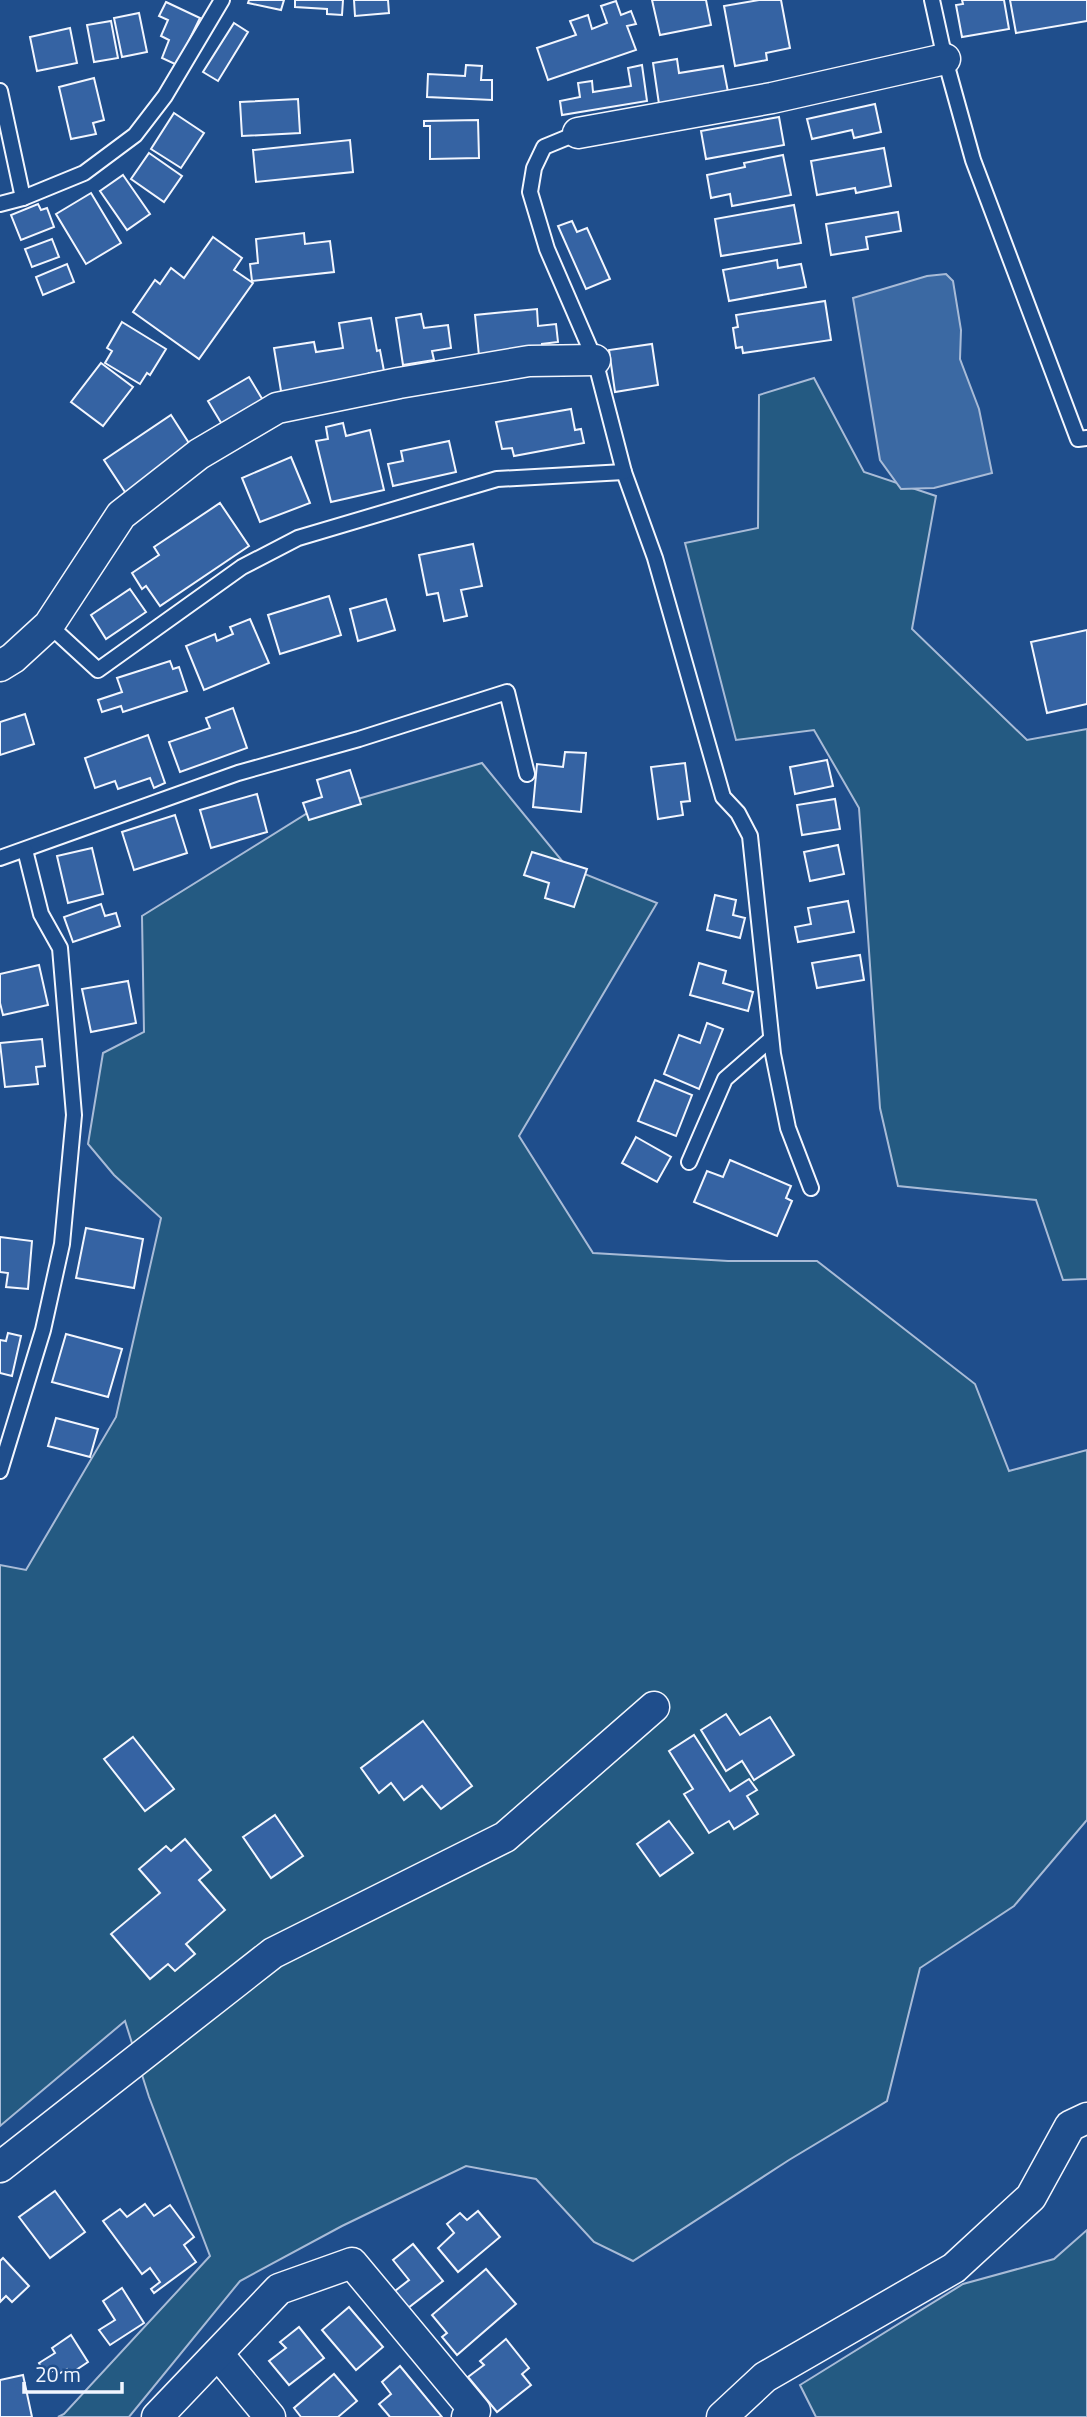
<svg xmlns="http://www.w3.org/2000/svg" width="1087" height="2417" viewBox="0 0 1087 2417" font-family="'Titillium Web',sans-serif">
<style>
.green{fill:#245a82;stroke:#a8bbd7;stroke-width:2}
.water{fill:#3b69a3;stroke:#a8bbd7;stroke-width:2}
.building{fill:#3563a3;stroke:#f2f6ff;stroke-width:2}
.lines{fill:none;stroke-linecap:round;stroke-linejoin:round}
.lane-casing{stroke:#f2f6ff;stroke-width:18}
.street-casing{stroke:#f2f6ff;stroke-width:33}
.lane{stroke:#1f4e8c;stroke-width:14}
.street{stroke:#1f4e8c;stroke-width:30}
</style>
<rect width="100%" height="100%" fill="#1f4e8c"/>
<g class="green">
<polygon points="814,378 864,472 936,496 912,629 1027,740 1087,729 1087,1279 1063,1280 1036,1200 898,1186 880,1108 859,808 814,730 736,740 685,543 758,528 759,395"/>
<polygon points="482,763 567,867 657,903 519,1136 593,1253 728,1261 817,1261 975,1384 1009,1471 1087,1450 1087,1820 1014,1906 920,1968 887,2101 789,2160 633,2261 594,2242 536,2179 466,2166 342,2226 240,2281 129,2417 58,2417 64,2414 210,2256 149,2097 125,2021 0,2126 0,1565 26,1570 116,1417 161,1218 114,1175 88,1144 103,1053 144,1032 142,916 306,814"/>
<polygon points="1087,2230 1087,2417 816,2417 800,2385 963,2284 1054,2259"/>
</g>
<polygon class="water" points="946,274 953,281 961,330 960,359 979,409 992,473 934,488 901,489 880,460 853,298 927,276"/>
<g class="building">
<polygon points="249,0 284,0 281,10 248,3"/>
<polygon points="295,0 343,0 342,15 327,14 327,9 295,7"/>
<polygon points="354,0 388,0 389,13 355,16"/>
<polygon points="652,0 706,0 711,25 660,35"/>
<polygon points="759,0 781,0 790,48 766,53 767,60 735,66 724,6"/>
<polygon points="962,0 1004,0 1009,29 962,37 956,5 963,4"/>
<polygon points="1010,0 1087,0 1087,21 1016,33"/>
<polygon points="616,1 621,15 631,11 636,24 627,26 636,50 548,80 537,48 576,35 570,21 588,15 592,29 607,23 601,6"/>
<polygon points="166,2 200,18 177,65 162,58 169,40 161,36 168,20 159,16"/>
<polygon points="139,13 147,52 122,57 114,18"/>
<polygon points="111,21 118,58 94,62 87,25"/>
<polygon points="234,23 248,32 218,81 203,72"/>
<polygon points="70,28 77,63 37,71 30,37"/>
<polygon points="677,59 679,73 723,66 728,92 659,104 653,63"/>
<polygon points="466,65 482,66 481,80 492,80 492,100 427,97 428,74 465,76"/>
<polygon points="642,65 647,101 562,115 560,101 580,97 578,83 592,81 593,92 631,86 628,68"/>
<polygon points="94,78 104,120 93,123 96,134 71,139 59,87"/>
<polygon points="298,99 300,133 242,136 240,102"/>
<polygon points="875,104 881,132 854,138 852,130 812,139 807,119"/>
<polygon points="174,113 204,133 181,168 151,149"/>
<polygon points="779,117 784,145 706,159 701,131"/>
<polygon points="478,120 479,158 430,159 430,126 424,126 424,121"/>
<polygon points="350,140 353,172 256,182 253,150"/>
<polygon points="884,148 891,186 856,193 855,188 817,195 811,161"/>
<polygon points="149,153 182,176 164,202 131,179"/>
<polygon points="783,155 791,195 732,206 730,194 711,198 707,175 745,167 744,163"/>
<polygon points="123,175 150,214 127,230 100,191"/>
<polygon points="91,193 121,243 86,264 56,214"/>
<polygon points="38,204 41,210 47,208 54,227 21,240 11,215"/>
<polygon points="794,205 801,243 721,256 715,219"/>
<polygon points="898,212 901,231 866,237 868,249 831,255 826,224"/>
<polygon points="572,221 577,232 587,228 610,279 586,289 558,226"/>
<polygon points="304,233 305,244 330,241 334,272 252,281 250,264 258,263 256,239"/>
<polygon points="213,237 242,258 234,270 253,283 199,359 133,312 155,280 160,284 171,268 184,278"/>
<polygon points="52,239 59,257 32,267 25,249"/>
<polygon points="777,260 778,268 801,264 806,287 729,301 723,270"/>
<polygon points="67,264 74,282 43,295 36,277"/>
<polygon points="825,301 831,340 743,353 742,347 736,348 733,328 738,327 736,315"/>
<polygon points="537,309 538,326 556,324 558,342 542,344 542,349 479,356 475,315"/>
<polygon points="421,314 424,328 448,325 451,348 432,351 434,360 403,365 396,318"/>
<polygon points="371,318 377,351 380,350 384,371 369,373 371,383 282,397 274,348 314,342 316,352 343,348 339,323"/>
<polygon points="122,322 166,349 150,375 147,373 140,384 105,363 112,351 107,348"/>
<polygon points="652,344 658,385 615,392 609,350"/>
<polygon points="101,363 133,387 103,426 71,402"/>
<polygon points="249,377 267,407 226,431 208,401"/>
<polygon points="571,409 575,430 581,429 584,443 514,456 512,448 502,449 496,422"/>
<polygon points="171,415 194,451 127,495 104,460"/>
<polygon points="343,423 346,436 370,430 384,490 331,502 316,441 328,439 326,427"/>
<polygon points="449,441 456,472 393,486 388,464 403,461 401,451"/>
<polygon points="291,457 310,503 260,522 242,478"/>
<polygon points="220,503 249,546 160,606 146,586 142,589 132,573 159,555 154,547"/>
<polygon points="473,544 482,586 461,590 467,616 444,621 438,593 427,595 419,555"/>
<polygon points="130,589 146,612 106,639 91,615"/>
<polygon points="329,596 341,635 280,654 268,615"/>
<polygon points="386,599 395,630 358,641 350,609"/>
<polygon points="250,619 269,663 204,690 186,646 215,634 217,641 233,634 230,627"/>
<polygon points="1087,630 1087,704 1047,713 1031,642"/>
<polygon points="170,661 173,669 179,667 187,691 123,712 121,706 102,712 98,700 122,692 117,678"/>
<polygon points="233,708 247,748 180,772 169,742 210,728 206,718"/>
<polygon points="25,714 34,744 0,755 0,722"/>
<polygon points="148,735 165,783 154,788 150,778 118,789 115,781 95,788 85,758"/>
<polygon points="565,752 586,753 581,812 533,807 537,764 563,767"/>
<polygon points="827,760 833,786 795,794 790,767"/>
<polygon points="685,763 690,801 681,802 683,815 658,819 651,767"/>
<polygon points="350,770 361,804 309,820 303,803 322,797 317,780"/>
<polygon points="257,794 267,832 211,848 200,810"/>
<polygon points="835,799 840,829 802,835 797,805"/>
<polygon points="175,815 187,853 134,870 122,832"/>
<polygon points="838,845 844,874 810,881 804,852"/>
<polygon points="92,848 103,894 68,903 57,856"/>
<polygon points="532,852 587,869 574,907 545,898 549,883 524,875"/>
<polygon points="715,895 736,900 733,915 745,918 740,938 707,930"/>
<polygon points="848,901 854,932 798,942 795,927 811,924 808,908"/>
<polygon points="101,904 105,916 116,913 120,926 73,942 64,917"/>
<polygon points="860,955 864,980 817,988 812,963"/>
<polygon points="699,963 726,971 723,983 753,992 748,1011 690,995"/>
<polygon points="39,965 48,1005 3,1015 0,1003 0,974"/>
<polygon points="128,981 136,1023 91,1032 82,989"/>
<polygon points="707,1023 723,1029 699,1089 664,1074 679,1035 700,1043"/>
<polygon points="42,1039 45,1066 36,1067 38,1084 5,1087 0,1043"/>
<polygon points="655,1080 692,1095 676,1136 638,1121"/>
<polygon points="636,1137 671,1157 657,1182 622,1163"/>
<polygon points="730,1160 791,1186 786,1198 792,1201 777,1236 694,1202 707,1171 723,1177"/>
<polygon points="86,1228 143,1239 134,1288 76,1278"/>
<polygon points="0,1237 32,1241 28,1289 6,1287 8,1273 0,1272"/>
<polygon points="8,1333 21,1336 12,1376 0,1373 0,1340 6,1341"/>
<polygon points="66,1334 122,1349 108,1397 52,1382"/>
<polygon points="56,1418 98,1429 90,1457 48,1446"/>
<polygon points="726,1714 740,1735 770,1717 794,1755 754,1780 742,1761 726,1771 701,1730"/>
<polygon points="423,1721 472,1786 441,1809 422,1786 404,1800 391,1783 379,1793 361,1768"/>
<polygon points="694,1735 730,1791 749,1779 757,1790 747,1796 758,1814 734,1829 729,1821 709,1833 684,1794 693,1789 669,1751"/>
<polygon points="133,1737 174,1789 145,1811 104,1759"/>
<polygon points="275,1815 303,1856 271,1878 243,1837"/>
<polygon points="669,1821 693,1853 660,1876 637,1844"/>
<polygon points="185,1839 211,1870 199,1880 225,1910 186,1944 195,1954 175,1971 168,1964 150,1979 111,1934 160,1893 139,1869 166,1846 171,1851"/>
<polygon points="55,2191 85,2232 50,2258 19,2217"/>
<polygon points="145,2204 154,2216 170,2205 194,2237 184,2245 196,2262 154,2293 151,2289 160,2282 150,2268 142,2274 103,2221 120,2209 127,2217"/>
<polygon points="478,2211 500,2237 458,2272 438,2248 454,2233 447,2224 460,2213 467,2220"/>
<polygon points="413,2244 443,2281 408,2308 395,2291 409,2280 393,2260"/>
<polygon points="3,2258 29,2286 12,2302 6,2296 0,2302 0,2261"/>
<polygon points="486,2269 516,2304 457,2355 442,2337 447,2333 432,2315"/>
<polygon points="122,2288 144,2323 110,2345 99,2330 115,2320 103,2301"/>
<polygon points="349,2307 383,2347 356,2370 322,2330"/>
<polygon points="299,2327 324,2358 289,2385 269,2361 286,2348 280,2342"/>
<polygon points="71,2335 88,2362 70,2374 67,2369 57,2375 54,2370 46,2375 39,2363 55,2353 52,2348"/>
<polygon points="506,2339 529,2368 522,2374 531,2385 497,2412 468,2377 484,2365 480,2361"/>
<polygon points="400,2366 442,2417 390,2417 379,2404 391,2394 382,2382"/>
<polygon points="334,2374 357,2401 338,2417 301,2417 294,2408"/>
<polygon points="23,2375 32,2417 0,2417 0,2380"/>
</g>
<g class="lines">
<g class="lane-casing">
<g id="lane">
<polyline points="932,0 945,59 973,160 1078,439 1087,438"/>
<polyline points="0,91 23,198"/>
<polyline points="578,133 544,147 534,168 530,192 547,249 595,360 624,472 655,558 723,797 738,813 750,836 773,1054 788,1128 811,1188"/>
<polyline points="0,204 23,198 84,173 135,135 165,96 222,0"/>
<polyline points="49,625 98,670 242,567 298,538 497,479 624,472"/>
<polyline points="0,858 238,773 359,739 507,692 527,774"/>
<polyline points="689,1162 725,1079 771,1039"/>
<polyline points="0,1471 43,1330 62,1244 74,1115 60,948 41,914 25,850"/>
</g>
</g>
<g class="street-casing">
<g id="street">
<polyline points="578,133 772,98 945,59"/>
<polyline points="0,666 13,658 49,625 121,515 199,454 277,408 399,383 529,361 595,360"/>
<polyline points="0,2167 273,1953 505,1837 654,1707"/>
<polyline points="218,2354 270,2417"/>
<polyline points="157,2417 279,2289 352,2263 475,2411 467,2417"/>
<polyline points="722,2417 765,2377 954,2268 1031,2197 1070,2126 1087,2118"/>
</g>
</g>
<use href="#lane" class="lane"/>
<use href="#street" class="street"/>
</g>
<path d="M24 2382v10h98v-10" fill="none" stroke="#f2f6ff" stroke-width="3.5"/>
<text x="35" y="2382" font-size="21" fill="#f2f6ff" stroke="#1f4e8c" stroke-width="5" paint-order="stroke">20 m</text>
</svg>
